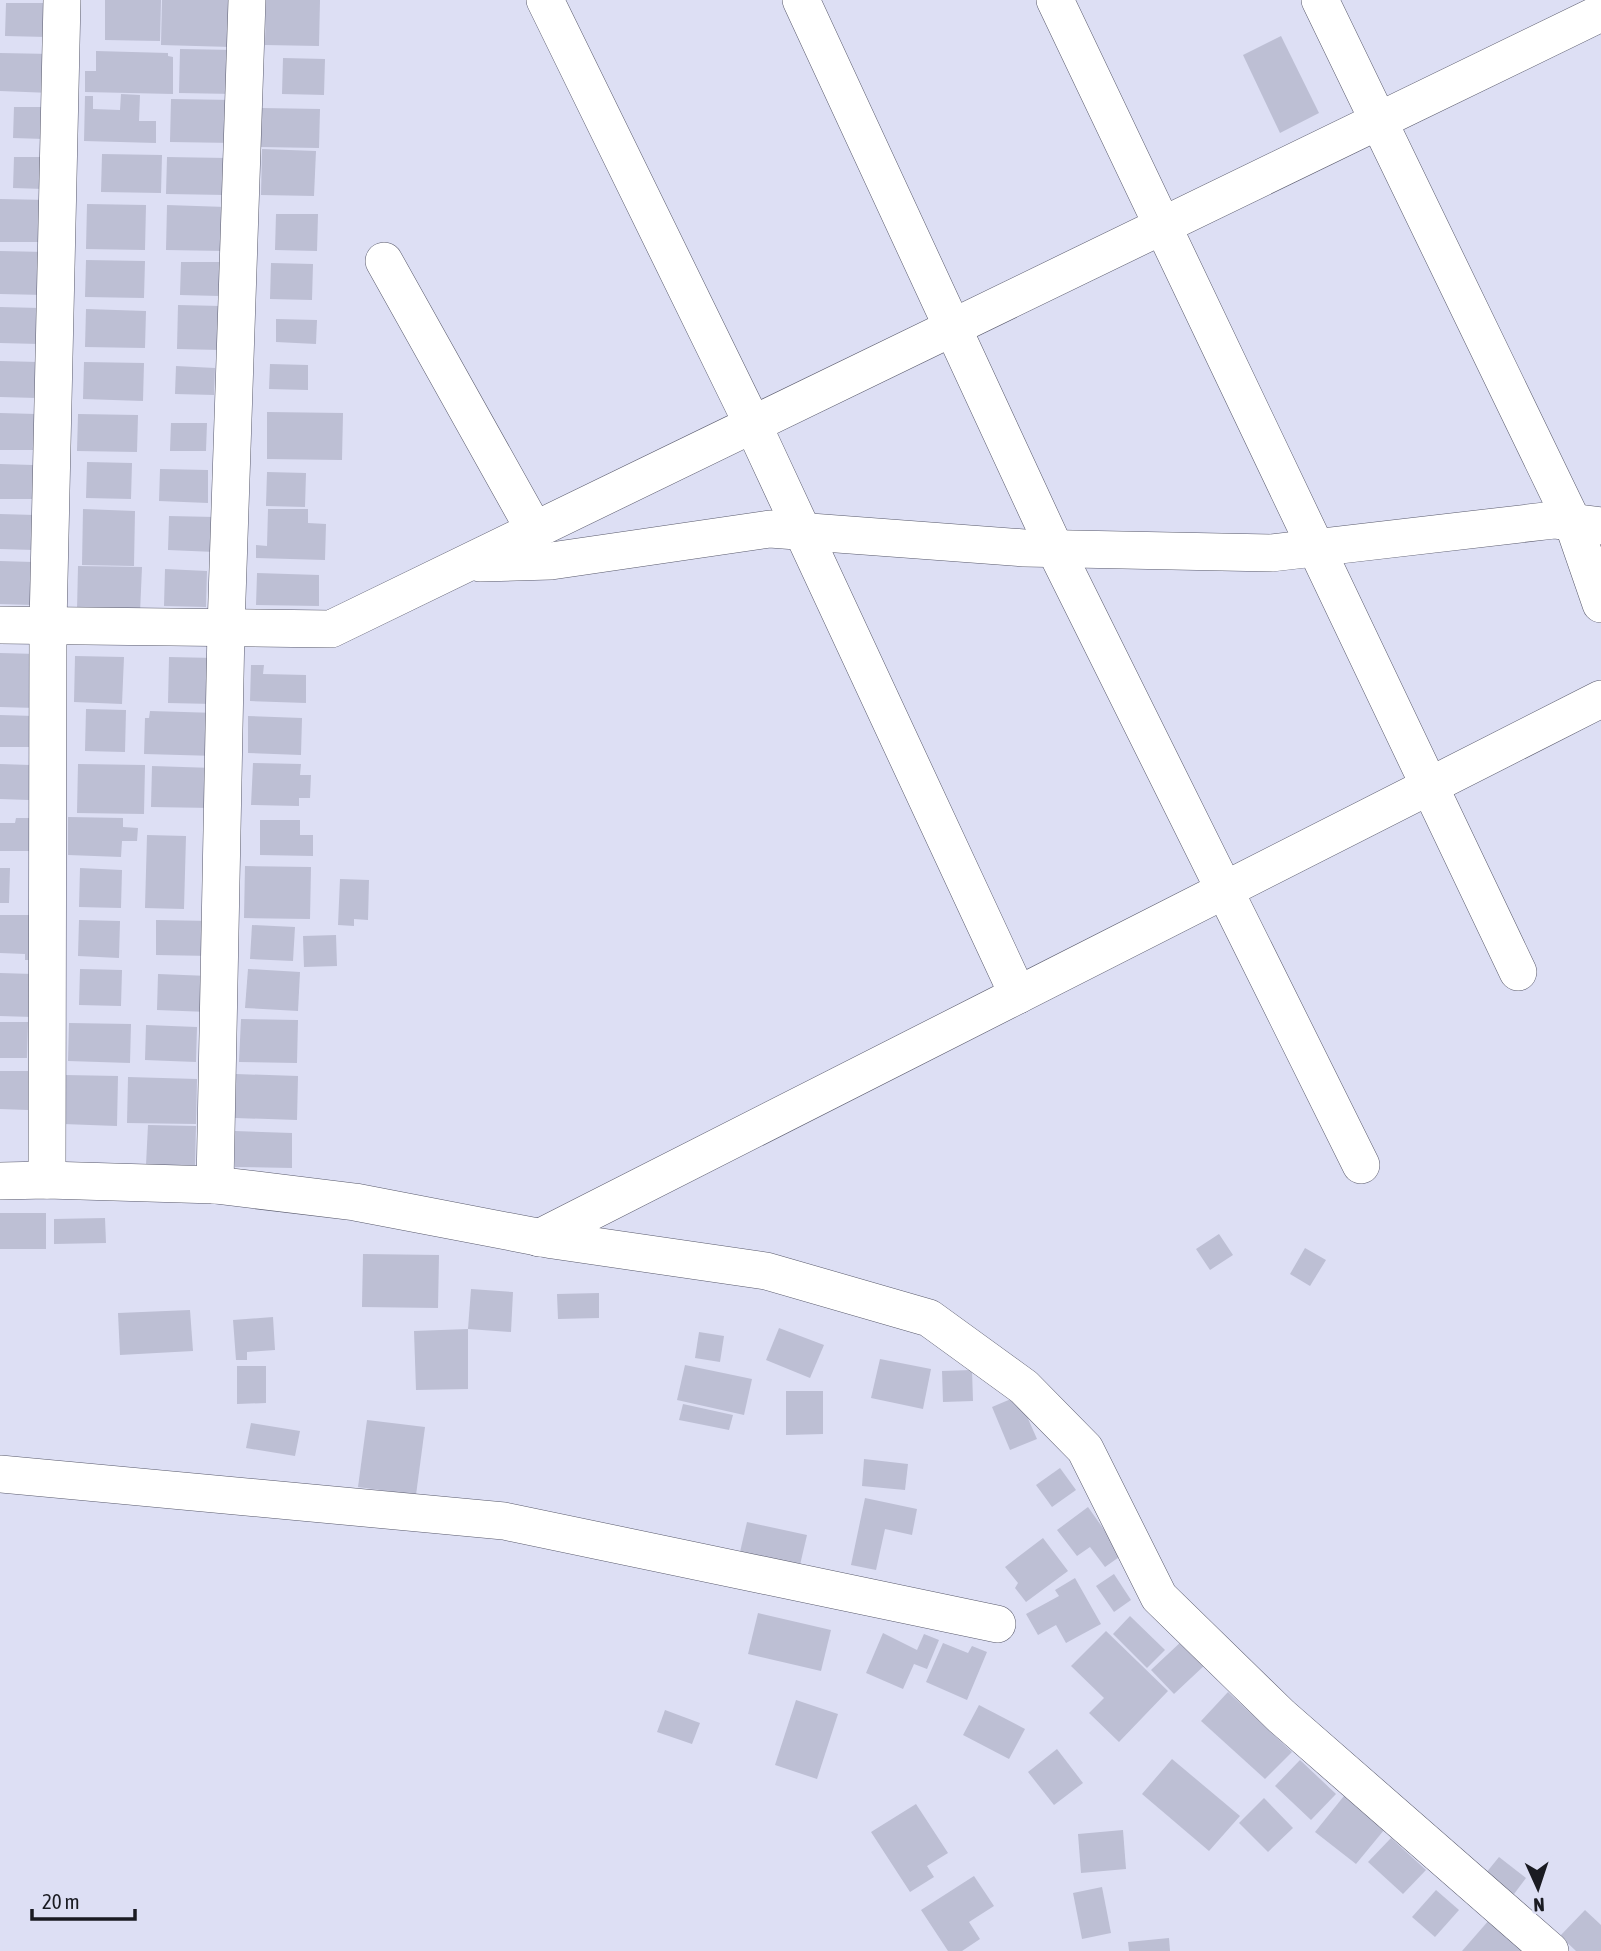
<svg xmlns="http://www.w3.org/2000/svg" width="1601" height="1951" viewBox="0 0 1601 1951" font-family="'Asap Condensed',sans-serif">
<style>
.building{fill:#bdbfd4}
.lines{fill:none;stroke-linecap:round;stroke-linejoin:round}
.minor-casing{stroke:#58596b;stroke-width:38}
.minor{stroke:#fff;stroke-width:37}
</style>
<rect width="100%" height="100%" fill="#dddff4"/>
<g class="building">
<polygon points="105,0 161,0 160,41 105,40"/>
<polygon points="162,0 232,0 231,47 161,45"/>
<polygon points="266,0 320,0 319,46 265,45"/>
<polygon points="6,3 48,3 47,37 5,36"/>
<polygon points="1281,36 1319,113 1280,133 1243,55"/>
<polygon points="180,49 235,50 234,94 179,93"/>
<polygon points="96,51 168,53 168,56 173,57 173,94 85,92 85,71 96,71"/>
<polygon points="0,53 52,54 51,93 0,91"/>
<polygon points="283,58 325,59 324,95 282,94"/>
<polygon points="121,94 140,95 139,121 156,121 156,143 84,141 85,96 93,96 93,109 120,110"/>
<polygon points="171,99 235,100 234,143 170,142"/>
<polygon points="14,107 45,107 44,139 13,138"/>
<polygon points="261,108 320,109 319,148 260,147"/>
<polygon points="262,149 316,151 314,196 261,195"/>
<polygon points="102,154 162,155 161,193 101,192"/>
<polygon points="14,157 45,157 44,189 13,188"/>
<polygon points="167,157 227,158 226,195 166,194"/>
<polygon points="0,199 48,200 46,242 0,242"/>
<polygon points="87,204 146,205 145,250 86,249"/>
<polygon points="167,205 226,207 225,251 166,250"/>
<polygon points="276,214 318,214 317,251 275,250"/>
<polygon points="0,251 45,252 44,295 0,294"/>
<polygon points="86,260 145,261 144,298 85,297"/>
<polygon points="181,262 220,262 219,296 180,295"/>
<polygon points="271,263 313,264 312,300 270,299"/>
<polygon points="178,305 221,306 220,350 177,349"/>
<polygon points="0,307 40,308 39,344 0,343"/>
<polygon points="86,309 146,311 145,348 85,347"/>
<polygon points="276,319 317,320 316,344 276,342"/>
<polygon points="0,361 38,362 37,398 0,397"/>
<polygon points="84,362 144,363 143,401 83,399"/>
<polygon points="270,364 308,365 308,390 269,389"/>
<polygon points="176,366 215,368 214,395 175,394"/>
<polygon points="267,412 343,413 342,460 267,459"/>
<polygon points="0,413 36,414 35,450 0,450"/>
<polygon points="78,414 138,415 137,452 77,451"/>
<polygon points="171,423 207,423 206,451 170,451"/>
<polygon points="87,462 132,463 131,499 86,498"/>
<polygon points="0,464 33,465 33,476 40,476 33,499 0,499"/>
<polygon points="160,469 208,470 208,503 159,501"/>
<polygon points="267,472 306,473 305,507 266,506"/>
<polygon points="83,509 135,511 134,566 82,565"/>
<polygon points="268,509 308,509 308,523 326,524 325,560 256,558 256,545 267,546"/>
<polygon points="0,514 35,515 34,550 0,549"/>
<polygon points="169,516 215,517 215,552 168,550"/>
<polygon points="0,561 33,562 32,605 0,604"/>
<polygon points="78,566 142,567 140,613 77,611"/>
<polygon points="165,569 207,571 206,607 164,606"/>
<polygon points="257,573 319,575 319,606 256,605"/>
<polygon points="0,653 37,654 36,708 0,707"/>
<polygon points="75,656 124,657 122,704 74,702"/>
<polygon points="169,657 215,658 214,704 168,703"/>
<polygon points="251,665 264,665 263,674 306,675 306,703 250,701"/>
<polygon points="86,709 126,710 125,752 85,751"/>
<polygon points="150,711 217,713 216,756 144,754 145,718 149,718"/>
<polygon points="0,715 34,716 33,747 0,747"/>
<polygon points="248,716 302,718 301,755 248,753"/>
<polygon points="253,763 301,764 300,775 311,775 310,798 299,798 299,806 251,805"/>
<polygon points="0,764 30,765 29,800 0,799"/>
<polygon points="78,764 145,765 144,814 77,813"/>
<polygon points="152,766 214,768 213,808 151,807"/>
<polygon points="68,817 123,818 123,827 138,828 137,841 122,841 121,857 68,855"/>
<polygon points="16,818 37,818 36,851 0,851 0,823 15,823"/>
<polygon points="260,820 300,820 300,835 313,835 313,856 260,855"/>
<polygon points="147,835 186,836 184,909 145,908"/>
<polygon points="245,866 311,867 310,919 244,918"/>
<polygon points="0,868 10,868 9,903 0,903"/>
<polygon points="80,868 122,870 121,908 79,907"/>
<polygon points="340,879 369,880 368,920 354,919 354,926 338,925"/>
<polygon points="0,915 34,915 33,960 25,960 25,954 0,953"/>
<polygon points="79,920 120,921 119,958 78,956"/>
<polygon points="156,920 212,921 211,956 156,955"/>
<polygon points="252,925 295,927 293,961 250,959"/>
<polygon points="336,935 337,966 304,967 303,936"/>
<polygon points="80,969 122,970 121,1006 79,1005"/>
<polygon points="248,969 300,972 298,1011 245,1008"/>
<polygon points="0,973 33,974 32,1017 0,1016"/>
<polygon points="158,974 209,976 208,1012 157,1010"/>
<polygon points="241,1019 298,1020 297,1063 239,1062"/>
<polygon points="0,1022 28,1022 27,1058 0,1058"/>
<polygon points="69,1023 131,1024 130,1063 68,1061"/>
<polygon points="146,1025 197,1027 196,1062 145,1060"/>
<polygon points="0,1071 28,1071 28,1110 0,1109"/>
<polygon points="236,1074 298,1076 297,1120 235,1118"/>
<polygon points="65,1075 118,1076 117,1126 63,1124"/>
<polygon points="128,1077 197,1079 196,1124 127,1123"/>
<polygon points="148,1125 196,1126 195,1165 146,1165"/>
<polygon points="235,1131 292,1133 292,1168 235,1167"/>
<rect x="0" y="1213" width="46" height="36"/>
<polygon points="105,1218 106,1243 54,1244 54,1219"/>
<polygon points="1219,1234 1233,1255 1210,1270 1196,1249"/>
<polygon points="1305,1248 1326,1260 1310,1286 1290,1274"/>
<polygon points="363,1254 439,1255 438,1308 362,1307"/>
<polygon points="471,1289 513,1292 511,1332 468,1329"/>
<polygon points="599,1293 599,1318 558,1319 557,1294"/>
<polygon points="190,1310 193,1351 120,1355 118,1313"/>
<polygon points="273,1317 275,1350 247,1352 247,1360 236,1360 233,1320"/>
<polygon points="779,1328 824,1345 810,1378 766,1360"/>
<polygon points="468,1329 468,1389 416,1390 414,1331"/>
<polygon points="699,1332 724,1336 720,1362 695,1358"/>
<polygon points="880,1359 931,1369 923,1409 871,1398"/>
<polygon points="685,1365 752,1379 744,1415 677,1400"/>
<polygon points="237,1366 266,1366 266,1403 237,1404"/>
<polygon points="972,1370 973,1401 943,1402 942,1371"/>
<polygon points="786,1391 823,1391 823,1434 786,1435"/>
<polygon points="1018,1396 1037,1439 1010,1450 992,1407"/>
<polygon points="683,1404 733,1415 729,1430 679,1420"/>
<polygon points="367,1420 425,1427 416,1495 358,1487"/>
<polygon points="251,1423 300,1431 295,1456 246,1448"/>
<polygon points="864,1459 908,1464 905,1490 862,1486"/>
<polygon points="1060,1468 1076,1490 1052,1507 1036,1485"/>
<polygon points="865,1498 917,1509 912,1535 885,1529 876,1570 851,1565"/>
<polygon points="1088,1507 1122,1555 1105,1567 1090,1547 1077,1556 1057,1530"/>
<polygon points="747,1522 807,1535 800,1565 740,1552"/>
<polygon points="1043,1538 1068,1571 1026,1602 1015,1588 1018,1583 1005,1567"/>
<polygon points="1114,1574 1131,1600 1114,1612 1096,1586"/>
<polygon points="1075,1578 1101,1624 1066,1643 1056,1625 1038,1635 1026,1614 1059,1596 1055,1590"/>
<polygon points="758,1613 831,1630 821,1671 748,1654"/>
<polygon points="1130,1616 1165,1650 1147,1668 1113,1634"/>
<polygon points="1106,1631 1168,1691 1119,1742 1089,1713 1104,1698 1071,1666"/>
<polygon points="883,1633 917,1650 924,1634 939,1640 927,1669 914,1664 903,1689 866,1673"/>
<polygon points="1184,1639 1207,1663 1174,1694 1151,1670"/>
<polygon points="943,1643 968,1653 972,1646 987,1652 967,1700 926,1682"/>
<polygon points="1228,1692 1292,1752 1265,1779 1201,1721"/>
<polygon points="796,1700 838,1714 817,1779 775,1765"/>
<polygon points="979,1705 1025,1729 1009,1759 963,1735"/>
<polygon points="665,1710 700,1723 692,1744 657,1732"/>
<polygon points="1057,1749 1083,1783 1054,1805 1028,1772"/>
<polygon points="1172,1759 1240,1816 1209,1851 1142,1794"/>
<polygon points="1300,1760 1336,1794 1311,1820 1275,1786"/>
<polygon points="1348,1791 1389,1824 1356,1864 1315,1832"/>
<polygon points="1264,1798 1293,1828 1268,1852 1239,1823"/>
<polygon points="916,1804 948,1853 927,1866 934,1877 910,1892 871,1832"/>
<polygon points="1123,1830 1126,1869 1081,1873 1078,1834"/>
<polygon points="1391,1838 1426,1870 1403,1894 1368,1862"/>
<polygon points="1499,1857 1526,1878 1514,1894 1486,1873"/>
<polygon points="974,1876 994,1906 969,1922 980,1939 962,1951 948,1951 921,1910"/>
<polygon points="1102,1887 1111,1933 1082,1939 1073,1893"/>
<polygon points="1436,1890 1459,1910 1435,1937 1412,1917"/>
<polygon points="1585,1910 1601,1925 1601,1951 1576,1951 1560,1936"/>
<polygon points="1490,1919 1526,1951 1462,1951"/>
<polygon points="1169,1938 1170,1951 1129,1951 1128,1942"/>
</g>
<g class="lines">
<g class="minor-casing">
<g id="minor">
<polyline points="545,0 753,425 1018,995"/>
<polyline points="801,0 1055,549 1361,1165"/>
<polyline points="1055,0 1518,972"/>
<polyline points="1320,0 1573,523 1601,604"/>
<polyline points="384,261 535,531"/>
<polyline points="480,563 551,561 770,529 1024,548 1271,553 1554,520 1601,526"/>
<polyline points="0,625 331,629 1601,13"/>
<polyline points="47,1180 48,625 62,0"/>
<polyline points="0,1181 47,1180 215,1185 355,1202 553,1240 766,1271 929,1318 1024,1387 1085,1449 1159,1597 1281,1716 1550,1951"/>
<polyline points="215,1185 226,628 247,0"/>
<polyline points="539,1238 1601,699"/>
<polyline points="0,1474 504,1521 997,1624"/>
</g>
</g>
<use href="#minor" class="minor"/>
</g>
<g transform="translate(1538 1888) rotate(177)" stroke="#dddff4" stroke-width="5" paint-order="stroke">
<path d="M0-5L12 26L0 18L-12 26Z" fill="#1a1b22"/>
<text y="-10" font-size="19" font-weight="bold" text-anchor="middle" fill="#1a1b22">N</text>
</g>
<path d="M32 1909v10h103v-10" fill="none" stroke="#1a1b22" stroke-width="3.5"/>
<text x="42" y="1909" font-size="21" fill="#1a1b22" stroke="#dddff4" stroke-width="5" paint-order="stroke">20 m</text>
</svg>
